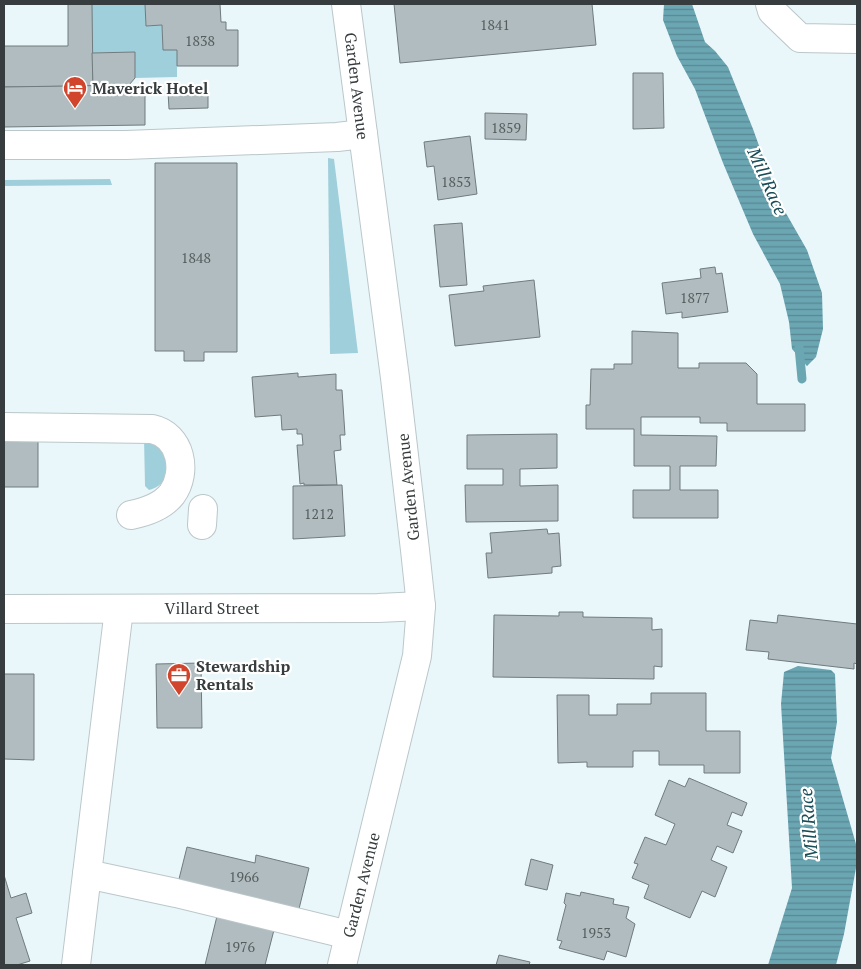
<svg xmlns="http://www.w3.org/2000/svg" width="861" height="969" viewBox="0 0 861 969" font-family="'PT Serif',serif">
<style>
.grass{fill:#9fcfda}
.water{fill:url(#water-rules)}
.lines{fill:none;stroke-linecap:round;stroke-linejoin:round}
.stream{stroke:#6ba6b3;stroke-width:9}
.building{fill:#b0bcbf;stroke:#707b7e}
.minor-casing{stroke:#bbc7ca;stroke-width:30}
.minor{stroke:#fff;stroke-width:28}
.labels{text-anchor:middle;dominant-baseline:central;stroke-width:4.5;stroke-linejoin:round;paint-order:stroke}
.number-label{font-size:14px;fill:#555d5e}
.street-label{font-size:16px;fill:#373d3e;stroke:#fff}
.poi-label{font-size:16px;font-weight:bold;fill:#373d3e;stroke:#fff;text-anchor:start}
.water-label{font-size:18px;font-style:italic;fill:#184c56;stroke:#fff}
</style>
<defs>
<pattern id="water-rules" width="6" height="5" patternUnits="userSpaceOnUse" patternTransform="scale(1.25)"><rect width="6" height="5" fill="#6ba6b3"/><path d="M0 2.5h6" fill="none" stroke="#598893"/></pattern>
</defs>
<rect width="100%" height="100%" fill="#eaf7fa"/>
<g class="grass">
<polygon points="92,4 145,4 146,26 162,25 163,50 177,50 177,77 135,78 135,52 92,53"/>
<polygon points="328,158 334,159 358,353 330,354"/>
<polygon points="110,179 112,185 4,186 4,180"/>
<path d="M144 438 153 439 171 463C166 477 164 486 149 490L145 486Z"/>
</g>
<g class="water">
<polygon points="664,4 692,4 705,42 715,51 728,67 753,129 779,201 807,250 822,293 823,329 816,357 807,366 792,349 789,322 780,284 753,234 723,163 695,89 677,56 663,20"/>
<polygon points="798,666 831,670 835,674 837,722 831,758 856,844 856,868 844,934 836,965 768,965 792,888 781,704 784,672"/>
</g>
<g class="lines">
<polyline class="stream" points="799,347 802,379"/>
</g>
<g class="building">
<polygon points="68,4 92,4 93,86 4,87 4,46 68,46"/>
<polygon points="145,4 220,4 221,22 226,22 226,30 238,30 238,66 177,66 177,50 163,50 162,25 146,26"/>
<polygon points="394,4 592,4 596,45 400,63"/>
<polygon points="135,52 135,78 129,85 93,86 92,53"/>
<polygon points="633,73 663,73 664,128 633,129"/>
<polygon points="129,85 129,94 145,94 145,125 4,127 4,87"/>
<polygon points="208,91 208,108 169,109 168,92"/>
<polygon points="485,113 527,114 526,140 485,139"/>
<polygon points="470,136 477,194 438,200 434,166 427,167 424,142"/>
<polygon points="155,163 237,163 237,352 204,352 204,361 184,361 184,351 155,351"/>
<polygon points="462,223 467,285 440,287 434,225"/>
<polygon points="715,267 716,274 722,273 728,312 682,318 682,312 666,314 662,283 701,278 700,269"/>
<polygon points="534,280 540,337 455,346 449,295 484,291 483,286"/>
<polygon points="632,331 678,333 678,368 699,368 699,363 746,363 757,374 757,404 805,404 805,431 727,431 727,423 700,423 700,417 641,417 641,435 717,436 716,466 680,466 680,490 718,490 718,518 633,518 633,490 670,490 670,466 634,466 634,429 586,429 586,405 590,405 591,369 614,369 614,364 632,364"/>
<polygon points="298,373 298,377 336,374 336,390 342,390 345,435 340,435 341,450 334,451 337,485 304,485 304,483 300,484 297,445 303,445 302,434 297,434 297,429 282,430 281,415 255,417 252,377"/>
<polygon points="557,434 557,468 520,469 520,486 558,485 558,521 466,522 465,485 503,485 503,469 467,469 467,435"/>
<rect x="4" y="438" width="34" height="49"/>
<polygon points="342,485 345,536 293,539 293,486"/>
<polygon points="547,529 548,534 559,533 561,566 552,567 552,573 488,578 486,553 492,553 490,533"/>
<polygon points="559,612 583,612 583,617 652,618 652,630 662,629 662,667 654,666 654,679 493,677 494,615 559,616"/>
<polygon points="778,615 857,624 857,664 854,663 854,669 768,659 769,652 746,650 750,620 777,623"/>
<polygon points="201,663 202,728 157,728 156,664"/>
<polygon points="4,674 34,674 34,760 4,759"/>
<polygon points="651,693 706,693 706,731 740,731 740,773 704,773 704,765 659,765 659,751 633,751 633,767 587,767 587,762 558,763 557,695 589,695 589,715 617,715 617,704 651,704"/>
<polygon points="689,778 747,803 742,816 732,812 727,825 742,831 733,853 717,846 711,860 727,867 715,897 702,891 690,918 644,898 649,885 632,878 638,864 634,863 645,837 666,845 675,824 655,815 669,780 685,787"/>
<polygon points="187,847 255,863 256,855 309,868 298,913 178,883"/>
<polygon points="531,859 553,865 547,890 525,885"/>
<polygon points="4,875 11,898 26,893 32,913 16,918 30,961 17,965 4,965"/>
<polygon points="581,892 614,899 613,904 629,907 626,918 635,924 626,957 607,951 604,960 559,948 562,941 557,940 566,905 564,903 566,893 580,896"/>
<polygon points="218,912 275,926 265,965 205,965"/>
<polygon points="499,955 530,962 529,965 496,965"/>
</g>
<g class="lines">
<g class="minor-casing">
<g id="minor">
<polyline points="770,4 772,11 800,38 857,39"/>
<polyline points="4,145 126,145 337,137 363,134"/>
<path d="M4 427 152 429C181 435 188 472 172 494 162 507 146 512 131 515"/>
<polyline points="202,525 203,509"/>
<polyline points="4,609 378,608 421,606"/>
<polyline points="87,874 176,893 349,935"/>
<polyline points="76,965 119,609"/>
<polyline points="342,965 417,656 421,606 415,550 395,378 346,4"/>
</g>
</g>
<use href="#minor" class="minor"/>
</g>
<defs>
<g id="hotel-pin" transform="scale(1.25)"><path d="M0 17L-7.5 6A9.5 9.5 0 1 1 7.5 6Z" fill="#d0452b" stroke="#fff"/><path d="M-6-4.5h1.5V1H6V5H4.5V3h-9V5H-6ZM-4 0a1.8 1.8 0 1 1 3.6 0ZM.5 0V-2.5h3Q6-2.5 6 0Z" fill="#fff"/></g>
<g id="office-pin" transform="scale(1.25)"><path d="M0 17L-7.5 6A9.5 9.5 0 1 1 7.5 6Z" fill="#d0452b" stroke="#fff"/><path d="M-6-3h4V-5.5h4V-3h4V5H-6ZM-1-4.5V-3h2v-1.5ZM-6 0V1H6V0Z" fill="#fff"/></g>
</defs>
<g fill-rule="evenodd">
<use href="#hotel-pin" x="75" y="88"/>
<use href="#office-pin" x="179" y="675"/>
</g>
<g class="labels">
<g class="number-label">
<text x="495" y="24">1841</text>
<text x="200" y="40">1838</text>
<text x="506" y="127">1859</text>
<text x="456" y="181">1853</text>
<text x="196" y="257">1848</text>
<text x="695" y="297">1877</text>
<text x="319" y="513">1212</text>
<text x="244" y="876">1966</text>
<text x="596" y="932">1953</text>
<text x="240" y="946">1976</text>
</g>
<g class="street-label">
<text transform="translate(357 86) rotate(83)">Garden Avenue</text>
<text transform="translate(408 487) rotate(-96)">Garden Avenue</text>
<text x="212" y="608">Villard Street</text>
<text transform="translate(361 885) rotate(-76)">Garden Avenue</text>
</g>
<g class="poi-label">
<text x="92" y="88">Maverick Hotel</text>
<text x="196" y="666">Stewardship<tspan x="196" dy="18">Rentals</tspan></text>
</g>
<g class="water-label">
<text transform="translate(768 181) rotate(66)">Mill Race</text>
<text transform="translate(808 824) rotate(-95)">Mill Race</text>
</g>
</g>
<rect width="861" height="969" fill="none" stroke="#373d3e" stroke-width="10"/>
</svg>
